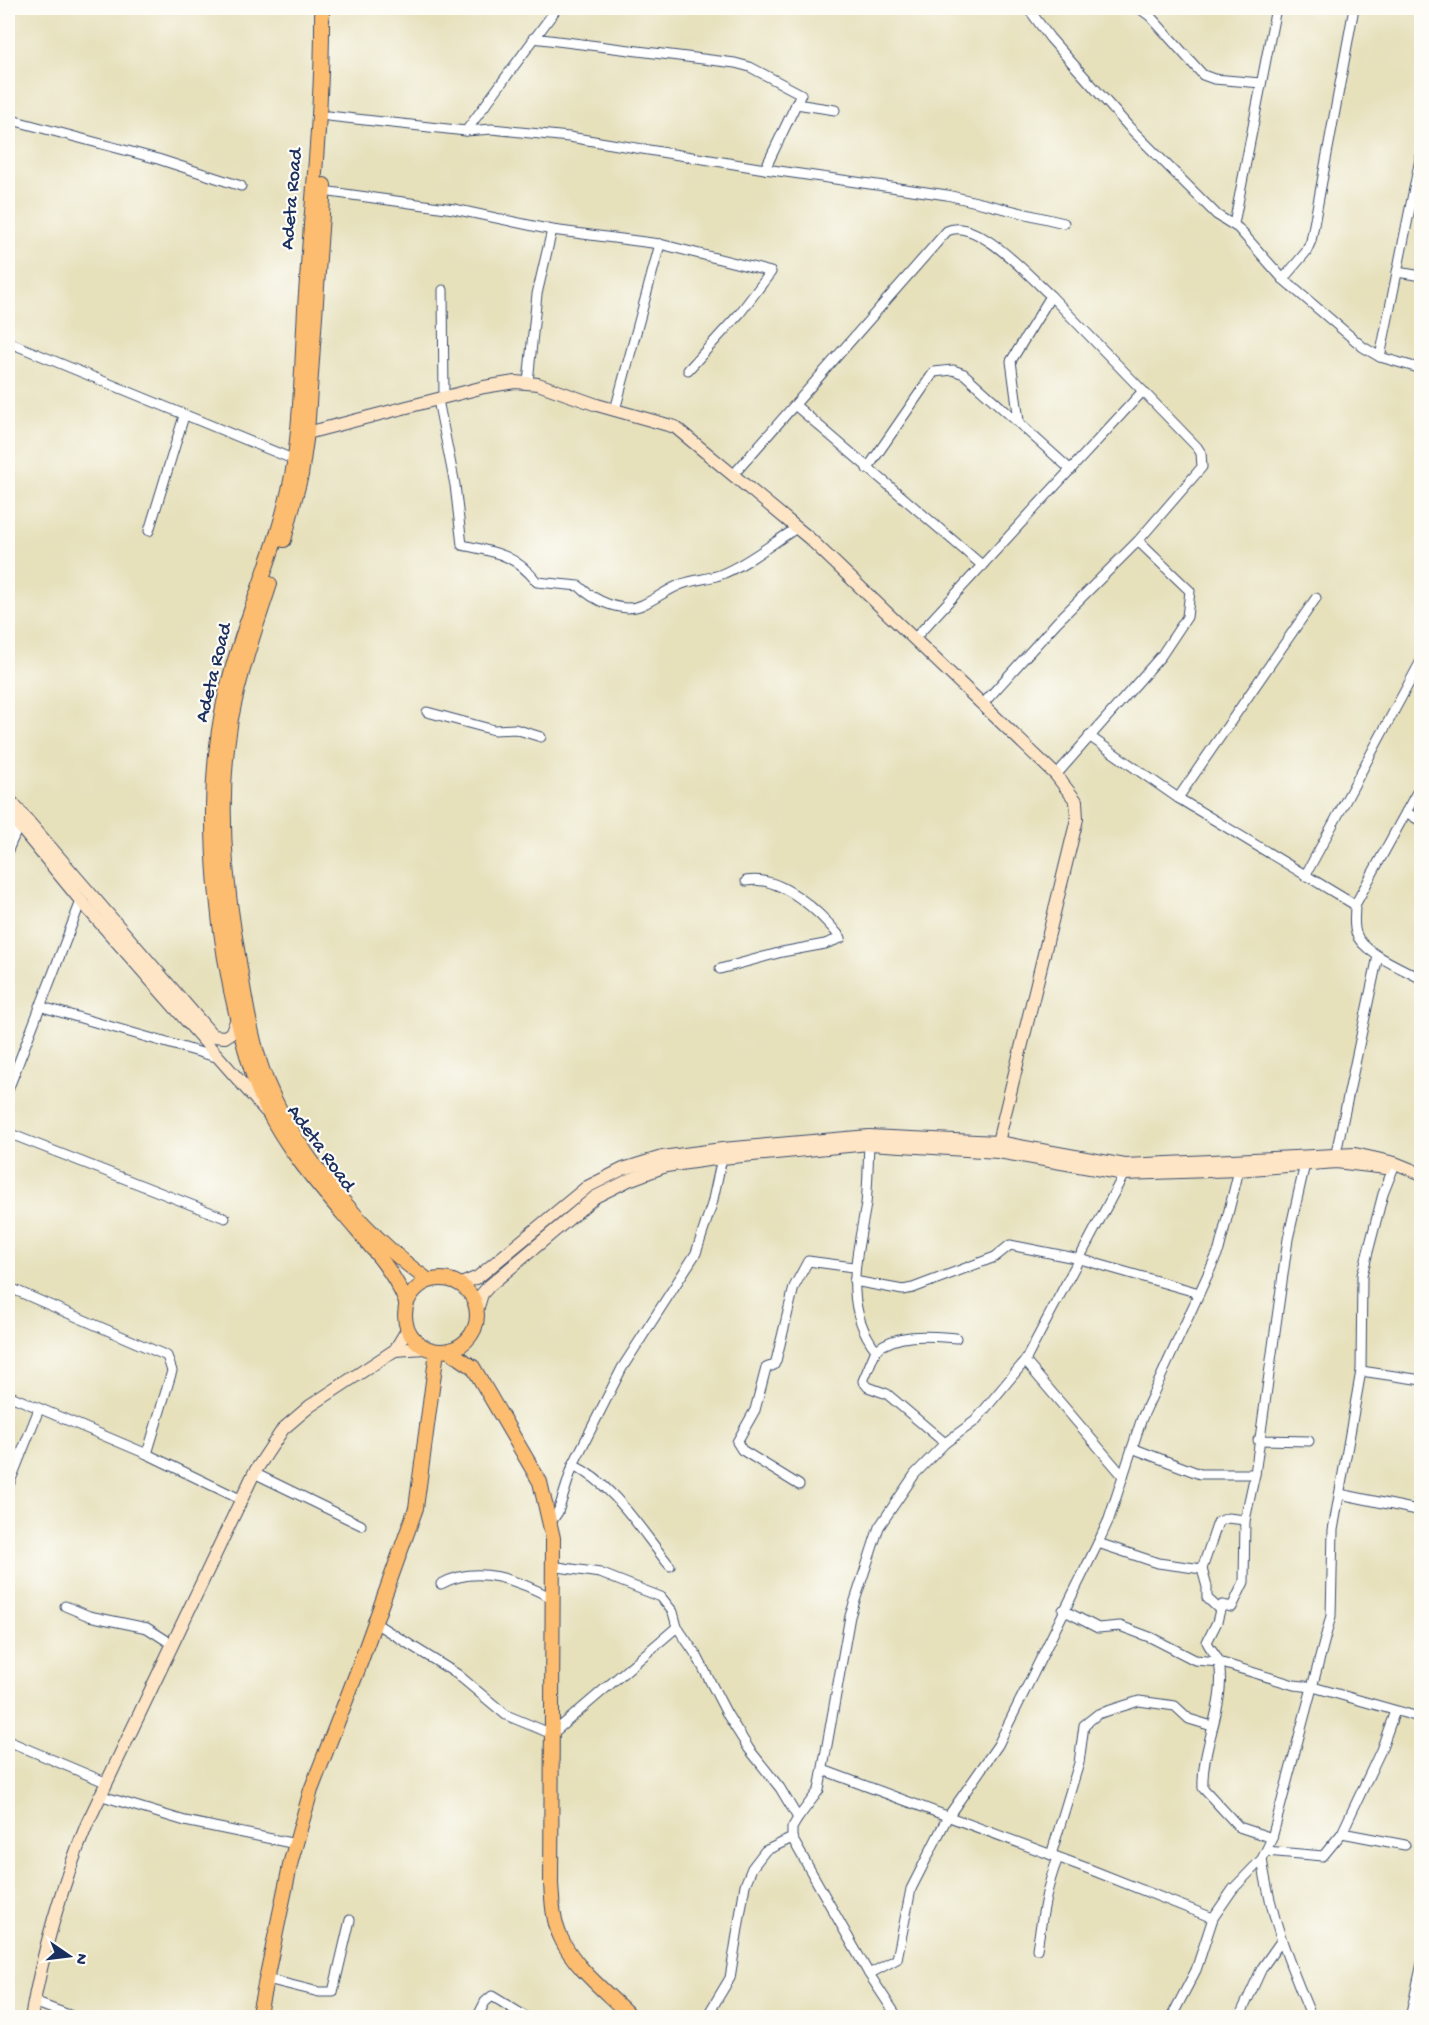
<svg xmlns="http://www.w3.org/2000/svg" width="1429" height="2025" viewBox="0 0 1429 2025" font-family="'Gochi Hand',sans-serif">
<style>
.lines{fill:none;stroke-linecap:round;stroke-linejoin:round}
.street-casing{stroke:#394a6c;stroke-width:11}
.secondary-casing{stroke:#394a6c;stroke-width:14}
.primary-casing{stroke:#394a6c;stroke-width:16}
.street{stroke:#fff;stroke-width:9}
.secondary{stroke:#fee5c5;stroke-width:12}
.primary{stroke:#fcbd6f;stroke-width:14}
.labels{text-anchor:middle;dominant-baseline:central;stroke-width:4.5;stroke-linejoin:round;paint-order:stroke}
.street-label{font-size:20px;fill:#1b2f5e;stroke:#fdfcf7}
</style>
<rect width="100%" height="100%" fill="#fdfcf7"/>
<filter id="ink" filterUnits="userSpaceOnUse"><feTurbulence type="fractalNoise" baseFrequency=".0167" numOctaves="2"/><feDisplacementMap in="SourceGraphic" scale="12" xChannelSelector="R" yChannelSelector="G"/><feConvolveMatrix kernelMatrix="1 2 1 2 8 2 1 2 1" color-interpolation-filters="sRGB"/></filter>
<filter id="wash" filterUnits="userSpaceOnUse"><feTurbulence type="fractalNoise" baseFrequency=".008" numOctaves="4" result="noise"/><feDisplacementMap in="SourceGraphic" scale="24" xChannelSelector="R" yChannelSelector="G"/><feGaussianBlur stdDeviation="1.35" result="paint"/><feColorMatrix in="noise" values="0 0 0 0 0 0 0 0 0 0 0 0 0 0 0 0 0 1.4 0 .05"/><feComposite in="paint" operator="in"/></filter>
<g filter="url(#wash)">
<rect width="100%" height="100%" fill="#e6e0bb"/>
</g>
<g filter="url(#ink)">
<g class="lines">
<g class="street-casing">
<g id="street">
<polyline points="1028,8 1050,38 1129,127 1217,215 1238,228 1283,279 1363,347 1380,357 1422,369"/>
<polyline points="1139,8 1150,16 1203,75 1214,79 1261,83"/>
<polyline points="533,38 735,63 750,67 801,94 765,169"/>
<polyline points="796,104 835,110"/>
<polyline points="328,116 466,131 492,129 569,137 765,169 947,195 1064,223"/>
<polyline points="8,119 158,159 241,186"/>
<polyline points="466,131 557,8"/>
<polyline points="323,191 454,209 552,230 660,244 771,272 740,313 688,370"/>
<polyline points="1234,224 1276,8"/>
<polyline points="1397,272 1422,276"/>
<polyline points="1283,279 1306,252 1311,241 1354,8"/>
<polyline points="443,290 444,398"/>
<polyline points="8,342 295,460"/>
<polyline points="1380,357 1422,149"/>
<polyline points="528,382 537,294 552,230"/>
<path d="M438 400 455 485 462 545C495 552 515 554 537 582L579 586C593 600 622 614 642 605 656 599 668 589 682 584 695 579 710 579 722 574 749 563 772 543 797 528"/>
<polyline points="796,406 983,566"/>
<polyline points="615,410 660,244"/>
<polyline points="867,469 934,372 953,370 964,374 1071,470"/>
<path d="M734 474 947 231C976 216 1031 278 1051 296L1011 361 1019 421"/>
<polyline points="149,531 184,416"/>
<polyline points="914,639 1143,391"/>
<polyline points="982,705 1057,622 1138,541 1202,467 1201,453 1197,447 1051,296"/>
<polyline points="427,712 494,730 515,729 541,737"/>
<polyline points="1089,736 1178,798 1355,905"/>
<polyline points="1056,775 1161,656 1187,617 1190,591 1138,541"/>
<path d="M1422 783 1355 905C1355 914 1353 924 1356 933 1362 953 1404 969 1422 979"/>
<polyline points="1178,798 1316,598"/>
<polyline points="1406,812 1422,822"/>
<polyline points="8,850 19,825"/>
<polyline points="1305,876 1422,659"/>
<path d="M720 969 782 952 825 944 841 938C821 913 781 874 746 881"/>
<polyline points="39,1006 216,1057"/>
<polyline points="8,1090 81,901"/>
<polyline points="8,1133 225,1218"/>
<path d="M869 1144C868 1164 868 1185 866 1204 858 1254 841 1305 876 1350L863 1381 868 1387 887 1394 945 1443"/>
<polyline points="1336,1153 1378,956"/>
<polyline points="854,1281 903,1290 913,1288 995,1257 1010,1245 1080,1259 1199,1293"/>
<polyline points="8,1287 167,1356 172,1371 147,1454"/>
<path d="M876 1350C898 1332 930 1336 956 1338"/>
<polyline points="1025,1361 1123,1476"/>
<polyline points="1361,1371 1422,1380"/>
<polyline points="8,1395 147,1454 240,1499"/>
<polyline points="1258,1440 1309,1441"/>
<polyline points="1132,1448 1200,1474 1255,1474"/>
<path d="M573 1465C615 1485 641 1531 670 1566"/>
<polyline points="254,1473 361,1525"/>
<polyline points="799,1485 742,1450 737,1442 755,1410 766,1368 774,1365 776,1361 794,1287 808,1261 853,1267"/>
<polyline points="8,1487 39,1409"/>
<polyline points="1340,1494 1422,1511"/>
<polyline points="549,1525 558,1512 573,1465 622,1368 696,1253 712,1204 722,1158"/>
<polyline points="1098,1543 1158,1563 1202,1569"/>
<polyline points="551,1566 600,1573 661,1597 673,1612 677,1627 697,1656 727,1714 749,1749 780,1788 798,1818 792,1828 792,1838 765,1851 752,1868 745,1885 730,1978 706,2018"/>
<path d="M441 1584C477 1564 518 1580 552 1598"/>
<polyline points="65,1606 89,1616 147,1628 172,1644"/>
<polyline points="1063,1610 1098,1628 1120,1626 1152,1638 1195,1660 1219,1662 1294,1685 1313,1687 1422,1718"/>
<polyline points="1220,1610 1222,1605 1232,1607 1244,1582 1245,1520"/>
<polyline points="375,1623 457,1674 506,1715 552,1734 677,1627"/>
<polyline points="8,1741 105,1782"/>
<polyline points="823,1770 1084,1867 1213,1918"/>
<polyline points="99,1795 185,1821 296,1844"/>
<polyline points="798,1818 819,1790 850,1616 879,1527 915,1474 945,1443 975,1421 1025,1361 1124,1174"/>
<polyline points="1342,1833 1381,1750 1395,1711"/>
<polyline points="792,1838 869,1974 898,2018"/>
<path d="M1272 1838 1239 1827 1203 1788C1201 1746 1227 1705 1219 1662 1217 1655 1210 1649 1207 1642L1217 1622 1220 1610 1207 1598V1587L1202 1569 1218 1522 1228 1518 1245 1520 1255 1474 1288 1239 1305 1164"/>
<polyline points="1266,1851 1323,1856 1342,1833 1405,1845"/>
<polyline points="1051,1855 1079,1763 1084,1725 1098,1714 1139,1701 1175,1706 1189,1719 1212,1726"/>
<path d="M1262 1859C1270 1915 1290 1966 1312 2018"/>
<path d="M1037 1949C1042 1918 1046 1887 1058 1858"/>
<polyline points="869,1974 897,1959 911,1889 947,1818 998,1745 1098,1543 1109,1519 1142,1418 1219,1250 1239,1170"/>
<polyline points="267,1979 319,1992 333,1992 350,1920"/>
<polyline points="34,2002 77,2018"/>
<polyline points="477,2018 485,2002 492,1996 528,2018"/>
<polyline points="1171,2018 1196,1970 1213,1918 1233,1889 1262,1859 1272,1838 1331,1616 1333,1530 1361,1371 1362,1275 1383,1194 1393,1169"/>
<polyline points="1239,2018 1262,1968 1281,1941"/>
<polyline points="1410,2018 1422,1963"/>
</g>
</g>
<g class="secondary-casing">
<g id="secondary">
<polyline points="307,433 484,387 515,382 538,384 597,405 675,427 809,538 1056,775 1076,801 1077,819 998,1142"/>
<polyline points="8,798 213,1036 225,1037 231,1033 238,1017"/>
<polyline points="8,812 81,901 266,1111"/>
<polyline points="461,1284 478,1277 587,1187 623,1169 662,1157 722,1149 869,1136 998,1142 1125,1165 1355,1154 1395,1163 1422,1174"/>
<polyline points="477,1310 482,1294 489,1286 595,1197 629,1180 666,1166 722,1158 869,1144 998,1152 1124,1174 1239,1170 1336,1162 1386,1168"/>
<polyline points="395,1350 425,1348"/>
<path d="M31 2018C43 1950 61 1887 87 1824L254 1473 283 1429 310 1406 395 1350 407 1330"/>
</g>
</g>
<g class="primary-casing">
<g id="primary">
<path d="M322 8C323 99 313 189 307 280 302 339 303 399 295 457 284 539 244 614 226 693 199 810 217 964 254 1078 271 1129 308 1174 343 1214 368 1244 391 1266 406 1302"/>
<polyline points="284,540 301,475 307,433 324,185"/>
<path d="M270 584C255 629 240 673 231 719 219 789 223 862 234 931 242 977 247 1024 262 1069 289 1146 362 1233 428 1280"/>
<circle cx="441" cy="1315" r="36"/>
<path d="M449 1351 473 1367 540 1482 553 1538 551 1883C552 1900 553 1922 561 1938 575 1969 609 1994 632 2018"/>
<polyline points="258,2018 291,1861 311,1790 357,1672 416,1508 437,1351"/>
</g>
</g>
<use href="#street" class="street"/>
<use href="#secondary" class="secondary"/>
<use href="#primary" class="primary"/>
</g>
</g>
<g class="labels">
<g class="street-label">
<text transform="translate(293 199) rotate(-85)">Adeta Road</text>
<text transform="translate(215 673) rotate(-76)">Adeta Road</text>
<text transform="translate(320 1149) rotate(54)">Adeta Road</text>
</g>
</g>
<rect width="1429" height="2025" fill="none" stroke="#fdfcf7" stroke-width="30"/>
<g transform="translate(69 1956) rotate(104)" stroke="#fdfcf7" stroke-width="4.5" paint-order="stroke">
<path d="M0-4.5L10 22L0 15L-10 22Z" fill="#1b2f5e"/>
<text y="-9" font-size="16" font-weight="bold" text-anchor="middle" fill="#1b2f5e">N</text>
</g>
</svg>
